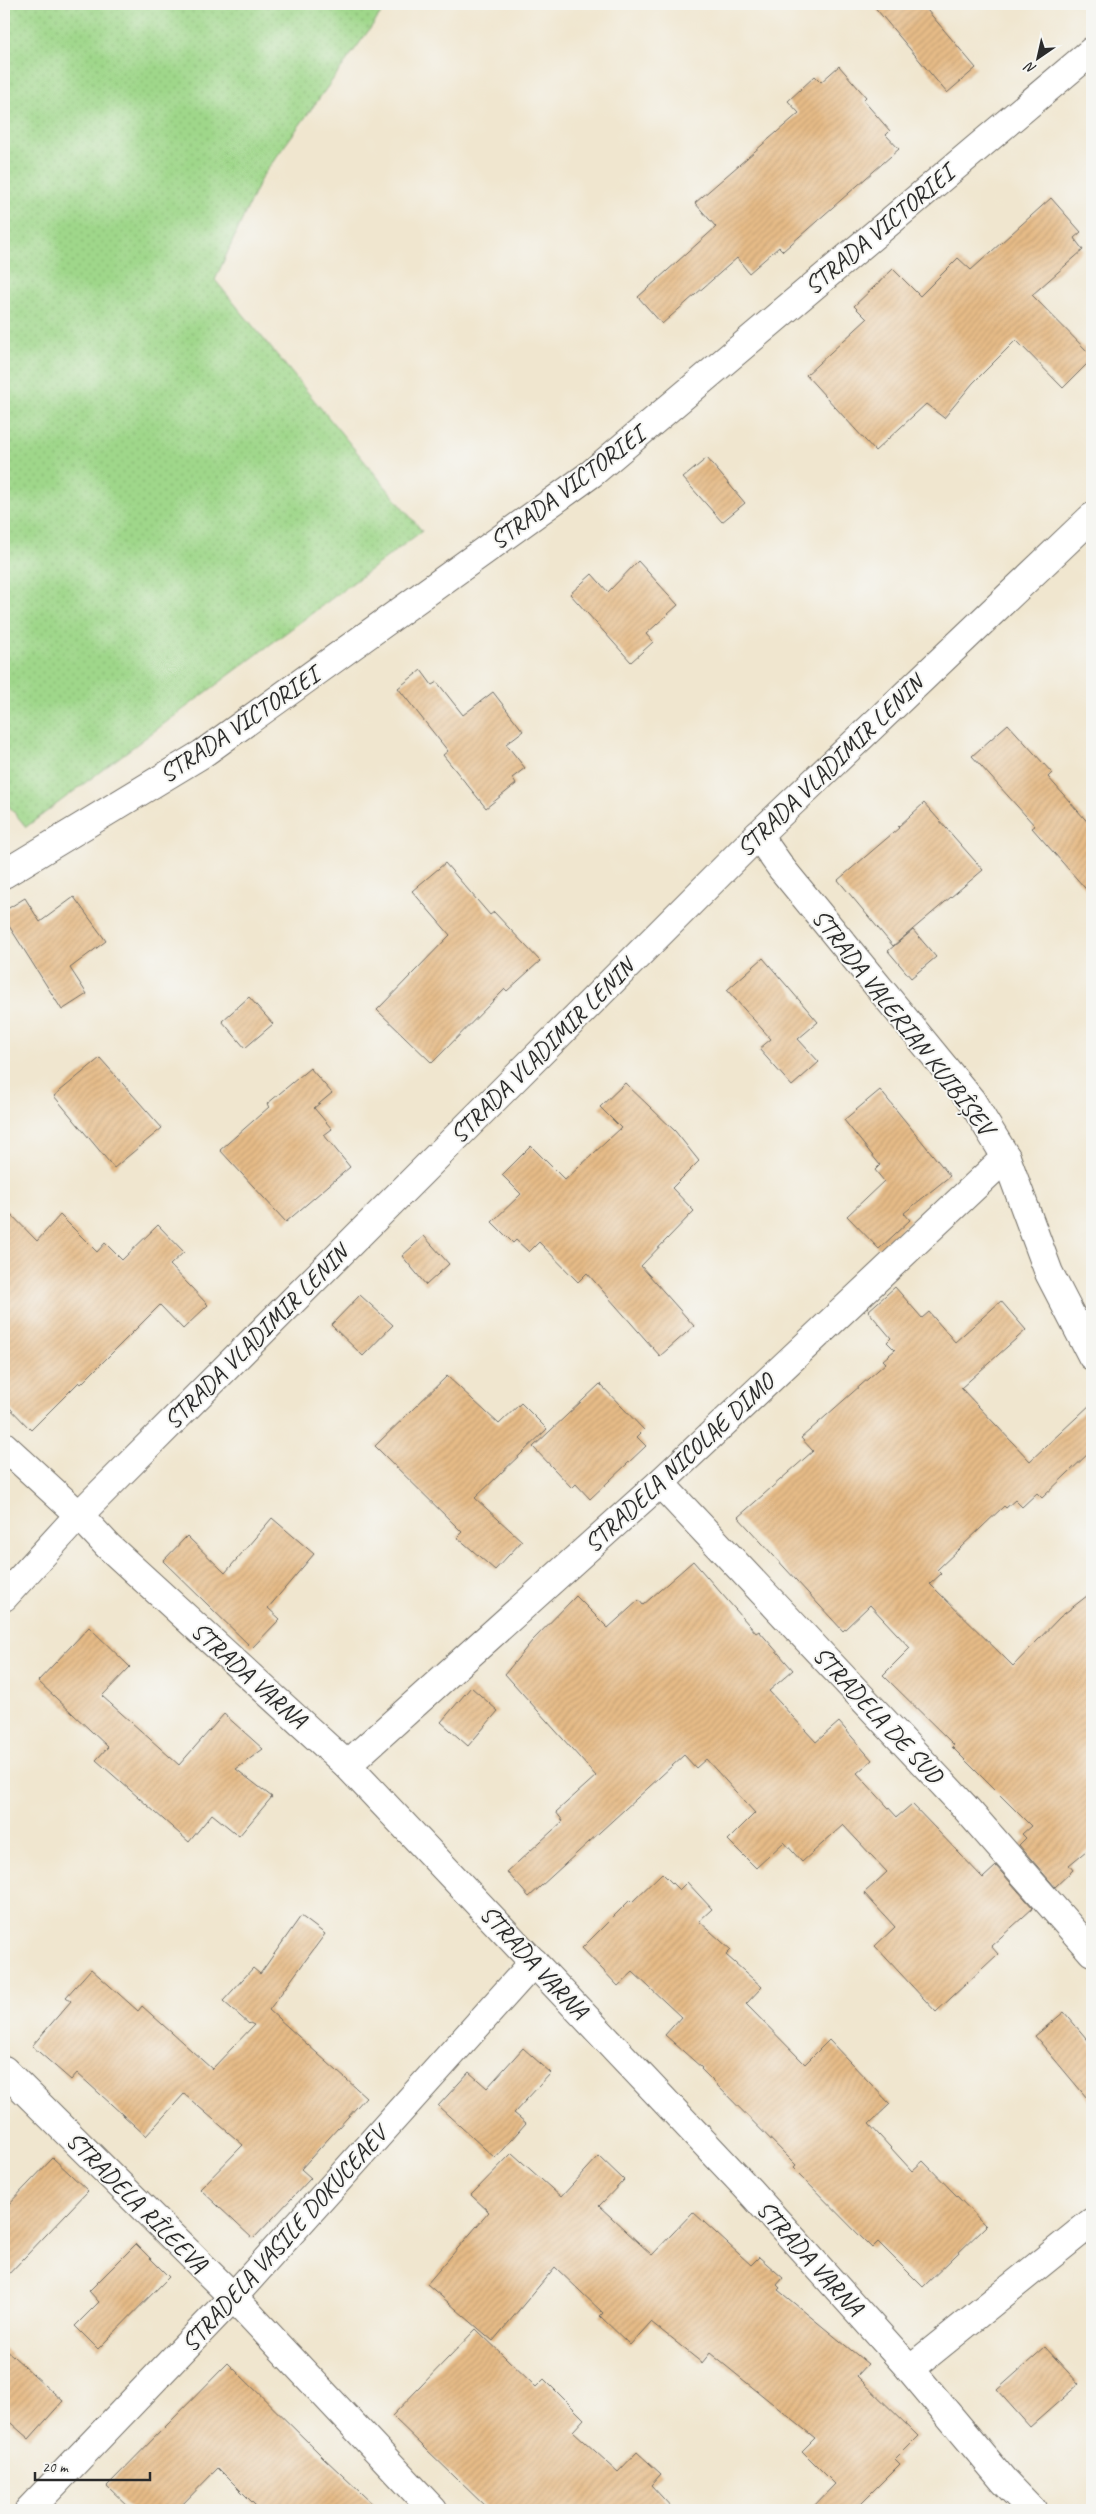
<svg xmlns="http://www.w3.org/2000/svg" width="1096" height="2514" viewBox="0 0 1096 2514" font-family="Caveat,sans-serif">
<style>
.grass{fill:url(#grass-dots);stroke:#65815a}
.building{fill:url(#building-hatch)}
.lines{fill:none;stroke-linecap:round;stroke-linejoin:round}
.minor-casing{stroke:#706c64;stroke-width:30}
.secondary-casing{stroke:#706c64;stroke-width:30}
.minor{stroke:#fff;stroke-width:28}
.secondary{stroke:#fff;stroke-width:28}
.labels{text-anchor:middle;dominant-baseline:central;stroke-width:4;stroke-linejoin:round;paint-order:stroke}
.street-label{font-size:25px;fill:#2b2b2b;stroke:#f6f6f2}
</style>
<defs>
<pattern id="grass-dots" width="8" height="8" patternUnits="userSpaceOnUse" patternTransform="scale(1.25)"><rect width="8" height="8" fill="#9fd78a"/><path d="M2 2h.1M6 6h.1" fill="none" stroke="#89b977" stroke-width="1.8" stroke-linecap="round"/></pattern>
<pattern id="building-hatch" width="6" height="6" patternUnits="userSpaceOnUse" patternTransform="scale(1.25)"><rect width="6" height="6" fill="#e6bb87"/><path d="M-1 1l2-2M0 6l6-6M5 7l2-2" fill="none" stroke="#c5a175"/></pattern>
</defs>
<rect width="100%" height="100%" fill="#f6f6f2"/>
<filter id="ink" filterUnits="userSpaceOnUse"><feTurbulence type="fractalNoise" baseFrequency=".02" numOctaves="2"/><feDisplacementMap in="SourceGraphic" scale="10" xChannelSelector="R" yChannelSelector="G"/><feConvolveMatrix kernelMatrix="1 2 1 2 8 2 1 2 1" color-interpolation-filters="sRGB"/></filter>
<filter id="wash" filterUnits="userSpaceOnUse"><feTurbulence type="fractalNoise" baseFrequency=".0096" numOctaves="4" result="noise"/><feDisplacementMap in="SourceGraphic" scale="20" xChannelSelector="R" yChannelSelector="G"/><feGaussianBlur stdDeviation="1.12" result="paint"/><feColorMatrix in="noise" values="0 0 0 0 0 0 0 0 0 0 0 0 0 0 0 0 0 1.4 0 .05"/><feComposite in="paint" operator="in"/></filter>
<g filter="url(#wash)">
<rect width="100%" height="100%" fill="#f0e6cf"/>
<polygon class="grass" points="4,4 388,4 261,178 215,280 422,531 26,827 4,800"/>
<g id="blocks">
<g class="building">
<polygon points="872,4 922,4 976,68 947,93"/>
<polygon points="839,66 866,97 863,100 890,131 886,135 899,149 783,251 779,247 749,273 737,258 662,324 638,297 716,227 695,203 799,113 788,101 815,76 821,82"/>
<polygon points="1051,198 1081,232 1074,238 1083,250 1032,295 1092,356 1092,359 1063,388 1016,340 973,383 944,418 926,404 875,451 806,375 867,319 854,306 893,269 920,296 958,258 971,270"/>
<polygon points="707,458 745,503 722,522 683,478"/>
<polygon points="638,561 678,605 646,634 653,642 631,662 570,594 592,574 608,592"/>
<polygon points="421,670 432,685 437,682 463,715 493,692 523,731 506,744 525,768 512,778 516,784 486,808 443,755 448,751 398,688"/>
<polygon points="1008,724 1052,773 1048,777 1092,827 1092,896 1032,828 1035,826 972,756"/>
<polygon points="924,803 983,870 893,946 838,880 899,828 898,827"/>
<polygon points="445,863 490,915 494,912 540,961 507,991 505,989 432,1063 377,1010 450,935 412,891"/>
<polygon points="74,897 106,941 70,968 87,994 62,1010 4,918 4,911 25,898 40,922"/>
<polygon points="913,930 936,957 911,978 888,951"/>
<polygon points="763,958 818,1022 798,1039 819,1062 792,1086 759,1049 771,1039 727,990"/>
<polygon points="249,997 273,1024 245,1048 222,1021"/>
<polygon points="100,1058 162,1128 114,1168 54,1096"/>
<polygon points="310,1068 332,1093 314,1108 332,1129 324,1135 350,1167 286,1222 220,1150 269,1107 267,1104"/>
<polygon points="625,1083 675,1131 699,1161 672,1188 694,1211 641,1266 694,1326 660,1356 587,1273 578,1282 539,1242 529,1252 516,1240 513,1243 492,1222 521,1194 502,1175 531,1146 565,1180 621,1128 600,1107"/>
<polygon points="880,1090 950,1176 904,1213 910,1220 879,1249 847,1216 884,1181 875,1170 880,1165 844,1120"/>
<polygon points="4,1207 37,1241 60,1215 97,1252 105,1243 122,1260 158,1225 184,1252 170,1265 208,1305 183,1329 160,1305 81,1384 79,1382 31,1430 4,1402"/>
<polygon points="424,1236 449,1264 426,1285 402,1256"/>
<polygon points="895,1287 922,1318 929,1312 955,1342 1001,1301 1026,1330 961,1388 1030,1461 1092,1403 1092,1450 1042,1498 1037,1493 1022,1507 1015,1500 1006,1508 1004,1506 937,1570 941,1574 930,1584 1013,1666 1060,1617 1092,1592 1092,1846 1069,1865 1073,1870 1055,1887 1019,1845 1026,1838 1022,1834 1031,1826 952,1747 954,1745 883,1675 910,1648 870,1605 843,1631 738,1517 813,1451 801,1438 886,1363 883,1360 895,1350 887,1342 891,1338 868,1311"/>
<polygon points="360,1295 393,1325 363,1356 331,1325"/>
<polygon points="447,1376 499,1424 521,1403 547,1429 475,1498 522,1541 495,1570 457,1537 462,1532 375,1446"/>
<polygon points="600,1384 644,1430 637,1437 646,1446 590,1499 576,1484 572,1488 533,1447"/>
<polygon points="272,1518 314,1554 268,1608 280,1619 252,1648 163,1561 187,1536 225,1573"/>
<polygon points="693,1561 756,1633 759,1631 793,1670 769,1691 816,1742 839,1722 872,1760 857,1773 897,1817 912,1804 983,1878 996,1866 1033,1908 991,1946 998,1954 936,2012 875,1946 895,1927 864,1893 887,1872 843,1825 802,1862 784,1842 756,1868 728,1840 755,1813 706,1759 696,1768 684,1755 529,1897 507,1872 563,1821 556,1812 596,1776 505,1674 532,1641 576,1596 608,1628 639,1600 643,1605"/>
<polygon points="89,1627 130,1667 102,1696 179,1765 224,1714 263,1749 236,1769 272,1797 239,1836 212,1814 189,1842 96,1760 108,1747 38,1681"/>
<polygon points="471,1687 498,1711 468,1746 441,1722"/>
<polygon points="662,1873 679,1890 687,1882 712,1909 699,1921 731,1950 726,1955 762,1987 746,2004 805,2064 829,2040 890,2104 869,2124 912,2171 923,2161 986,2226 923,2287 878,2242 872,2248 793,2168 796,2165 701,2069 702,2068 665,2035 681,2017 633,1972 618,1986 582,1948 630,1900 632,1902"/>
<polygon points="301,1916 325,1934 269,2010 366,2097 301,2169 311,2178 253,2239 200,2189 243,2145 184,2094 146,2136 77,2073 71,2080 32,2046 71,2001 66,1997 91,1969 138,2011 142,2006 212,2069 254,2025 250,2023 249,2024 223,2001 253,1968 260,1974"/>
<polygon points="1064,2012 1092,2045 1092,2104 1035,2036"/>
<polygon points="523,2048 551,2073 514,2113 526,2123 495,2158 438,2106 469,2072 487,2088"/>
<polygon points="512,2153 561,2197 599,2156 624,2180 599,2206 652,2255 693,2212 751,2265 759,2257 783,2278 777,2285 780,2288 778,2290 868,2364 857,2376 918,2436 895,2459 900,2464 854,2510 810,2510 835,2484 802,2451 815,2438 710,2353 702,2363 651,2322 630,2345 600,2316 603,2313 555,2267 493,2341 427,2284 489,2212 471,2195"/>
<polygon points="53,2158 88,2191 4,2279 4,2209"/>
<polygon points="136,2244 169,2277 98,2349 75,2326 99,2302 89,2291"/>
<polygon points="476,2329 536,2387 544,2379 584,2419 573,2431 618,2472 637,2452 661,2474 651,2485 674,2510 489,2510 392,2416"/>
<polygon points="1045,2347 1079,2384 1030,2427 997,2390"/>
<polygon points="4,2348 63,2401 29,2439 4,2417"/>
<polygon points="228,2363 324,2458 379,2510 260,2510 218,2468 177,2510 132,2510 107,2486"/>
</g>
</g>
</g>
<g filter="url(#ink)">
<use href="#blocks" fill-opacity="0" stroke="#706c64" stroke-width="1"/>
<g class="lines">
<g class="minor-casing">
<g id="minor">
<polyline points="758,835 782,869 971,1100 1006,1157 1049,1273 1092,1356"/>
<polyline points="4,874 202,754 591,474 1092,51"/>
<polyline points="4,1446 79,1515 108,1546 347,1765 749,2190 910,2369 1004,2481 1032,2510"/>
<polyline points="660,1483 963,1805 1092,1952"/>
<polyline points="347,1765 660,1483 1006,1157"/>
<polyline points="4,2070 233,2297 433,2510"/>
<polyline points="910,2369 1092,2222"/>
<polyline points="29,2510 233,2297 534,1962"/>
</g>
</g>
<g class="secondary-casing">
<polyline id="secondary" points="4,1597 79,1515 758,835 1092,517"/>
</g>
<use href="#minor" class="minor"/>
<use href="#secondary" class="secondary"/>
</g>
</g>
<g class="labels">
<g class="street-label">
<text transform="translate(879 230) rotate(-40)">STRADA VICTORIEI</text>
<text transform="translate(567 488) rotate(-37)">STRADA VICTORIEI</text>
<text transform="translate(239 725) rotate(-34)">STRADA VICTORIEI</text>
<text transform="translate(830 766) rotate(-44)">STRADA VLADIMIR LENIN</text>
<text transform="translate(903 1022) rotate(52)">STRADA VALERIAN KUIBÎȘEV</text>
<text transform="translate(542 1051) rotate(-45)">STRADA VLADIMIR LENIN</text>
<text transform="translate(256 1337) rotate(-45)">STRADA VLADIMIR LENIN</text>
<text transform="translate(679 1463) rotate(-43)">STRADELA NICOLAE DIMO</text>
<text transform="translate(249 1675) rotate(42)">STRADA VARNA</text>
<text transform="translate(878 1715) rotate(47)">STRADELA DE SUD</text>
<text transform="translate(534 1962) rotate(47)">STRADA VARNA</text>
<text transform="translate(137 2202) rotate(45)">STRADELA RÎLEEVA</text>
<text transform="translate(284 2239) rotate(-48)">STRADELA VASILE DOKUCEAEV</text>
<text transform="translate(810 2258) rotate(48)">STRADA VARNA</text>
</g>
</g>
<rect width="1096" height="2514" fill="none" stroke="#f6f6f2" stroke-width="20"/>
<g transform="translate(1038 58) rotate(214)" stroke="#f6f6f2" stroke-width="4" paint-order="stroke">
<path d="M0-4L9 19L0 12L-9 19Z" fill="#2b2b2b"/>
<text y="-8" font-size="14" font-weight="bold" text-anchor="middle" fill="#2b2b2b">N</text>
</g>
<path d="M35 2472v8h115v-8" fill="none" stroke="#2b2b2b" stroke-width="2.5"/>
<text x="42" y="2472" font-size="15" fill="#2b2b2b" stroke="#f6f6f2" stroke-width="4" paint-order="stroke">20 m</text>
</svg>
